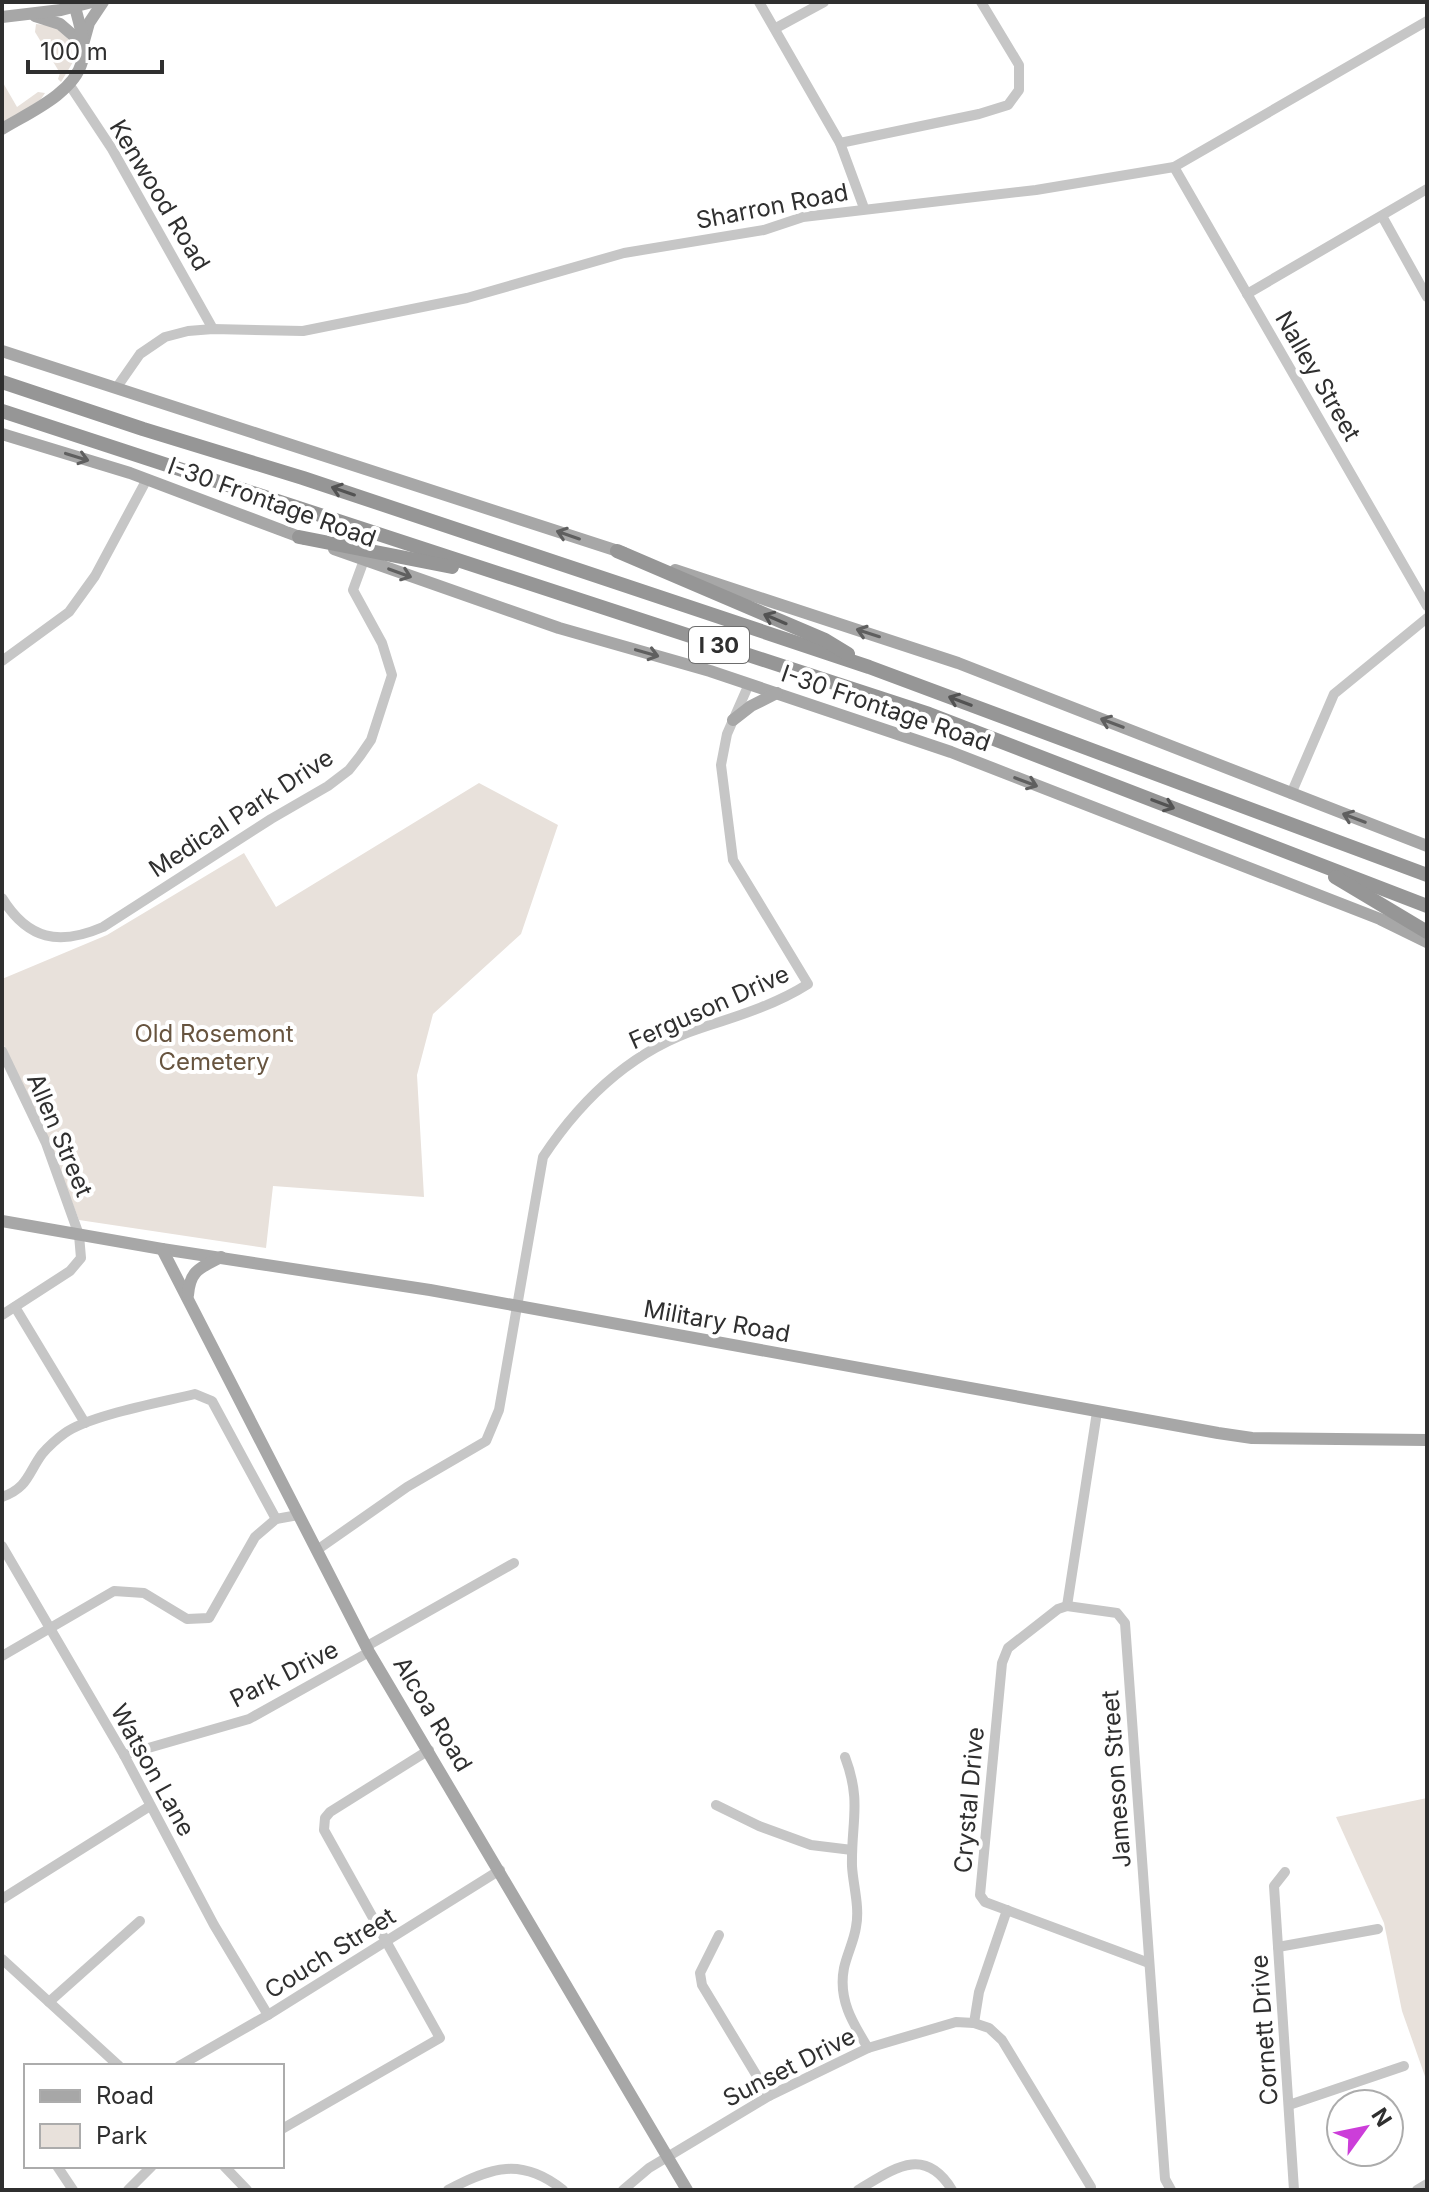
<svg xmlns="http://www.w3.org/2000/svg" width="1429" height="2192" viewBox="0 0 1429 2192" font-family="Inter,sans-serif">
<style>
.green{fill:#e8e1db}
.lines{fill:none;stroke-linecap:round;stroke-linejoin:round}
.minor{stroke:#c6c6c6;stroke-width:10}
.major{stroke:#a7a7a7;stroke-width:12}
.highway{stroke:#969696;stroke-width:14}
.oneway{stroke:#5f5f5f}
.oneway2{stroke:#535353}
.labels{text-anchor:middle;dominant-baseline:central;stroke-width:8;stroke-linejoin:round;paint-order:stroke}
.shield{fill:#fff;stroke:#6d6d6d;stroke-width:2}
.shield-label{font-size:22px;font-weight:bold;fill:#2f2f2f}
.street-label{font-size:24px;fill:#2f2f2f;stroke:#fff}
.park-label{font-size:24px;fill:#67543f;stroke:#fff}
</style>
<rect width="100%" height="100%" fill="#fff"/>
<g class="green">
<polygon points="36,24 54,26 71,42 73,62 61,82 58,79 60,73 35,32"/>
<polygon points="2,81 17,107 38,92 45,93 41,99 2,126"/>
<polygon points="479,783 558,825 521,934 433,1014 417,1075 424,1197 273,1186 266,1248 79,1220 45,1131 2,1041 2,979 107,935 244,853 276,907"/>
<polygon points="1427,1798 1427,2082 1402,2011 1384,1923 1336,1817"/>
</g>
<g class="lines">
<g class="minor">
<polyline points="759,2 840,143 864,208"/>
<polyline points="776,28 824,2"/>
<polyline points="69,84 112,149 213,329"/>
<polyline points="840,143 979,114 1008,105 1019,90 1019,65 981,2"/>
<polyline points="1174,167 1427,606"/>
<polyline points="1382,216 1427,297"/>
<polyline points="1247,294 1427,189"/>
<polyline points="117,387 140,354 165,337 188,331 213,329 303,331 467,298 624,253 764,230 803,217 1036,190 1174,167 1427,21"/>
<polyline points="2,661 69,612 95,576 147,479"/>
<polyline points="1291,794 1334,694 1427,618"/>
<path d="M2 898C28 940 59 946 103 927L271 819 328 786 349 770 360 756 371 740 392 675 382 643 353 590 364 560"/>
<polyline points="2,1051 46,1143 79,1235 81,1258 70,1271 2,1315"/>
<polyline points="15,1307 85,1423"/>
<polyline points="1097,1412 1067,1606 1117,1613 1125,1623 1165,2179 1171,2190"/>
<path d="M2 1497C28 1488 28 1473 42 1454 48 1447 58 1438 65 1433 90 1415 163 1402 195 1394L212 1401 276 1519"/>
<polyline points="2,1546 124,1755 214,1925 268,2015"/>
<path d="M317 1550 407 1487 486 1441 499 1410 543 1157C582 1098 633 1050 701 1028 738 1016 775 1005 808 984L733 860 721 765 727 734 749 684"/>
<polyline points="1067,1606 1058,1609 1008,1648 1002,1663 980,1895 985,1902 1149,1963"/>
<polyline points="367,1646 514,1563"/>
<polyline points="2,1656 114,1591 144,1593 187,1619 209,1618 255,1537 276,1519 298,1515"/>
<polyline points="124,1755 249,1719 369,1652"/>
<path d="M845 1757C862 1802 851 1822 852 1866 853 1885 860 1907 856 1927 854 1941 847 1954 844 1968 838 1999 852 2022 868 2048"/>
<polyline points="716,1805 759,1826 811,1845 852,1850"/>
<polyline points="1285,1872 1274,1886 1294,2190"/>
<polyline points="2,1899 150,1806"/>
<polyline points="719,1935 700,1973 702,1985 769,2096"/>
<polyline points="1278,1947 1378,1929"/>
<polyline points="2,1959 119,2066"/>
<polyline points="49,2002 140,1921"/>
<polyline points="974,2023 979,1992 1007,1910"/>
<polyline points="179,2066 268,2015 500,1870"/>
<polyline points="1289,2105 1404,2066"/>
<polyline points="282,2129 440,2038 324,1830 325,1818 330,1812 429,1750"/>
<polyline points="57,2166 73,2190"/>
<polyline points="224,2166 247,2190"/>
<polyline points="128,2190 152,2166"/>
<path d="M448 2190C491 2167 522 2157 563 2190"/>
<polyline points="623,2190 649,2168 769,2096 868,2048 956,2022 974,2023 989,2028 1002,2040 1091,2187 1090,2190"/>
<path d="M858 2190C892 2170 924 2144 952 2190"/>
<polyline points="1417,2190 1427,2184"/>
</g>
<g class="major">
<polyline points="35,16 60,24 83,44"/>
<polyline points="2,17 61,10 92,2"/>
<polyline points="84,41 89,23 103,2"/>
<path d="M2 129C28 113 73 94 82 62 87 46 79 23 75 7"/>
<polyline points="2,351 624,553"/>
<polyline points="2,434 130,473 305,539"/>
<polyline points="334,549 559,628 710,671 951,752 1380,919 1427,942"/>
<polyline points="675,570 958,663 1427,846"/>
<polyline points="733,720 751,706 777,693"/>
<polyline points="2,1221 162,1249 430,1290 1218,1433 1252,1438 1427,1440"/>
<polyline points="162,1249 369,1652 687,2190"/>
<path d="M188 1295C190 1270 200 1268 221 1257"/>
</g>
<g class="highway">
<polyline points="2,382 143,429 303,478 869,667 1427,875"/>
<polyline points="2,411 929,714 1427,906"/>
<polyline points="299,537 452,567"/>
<polyline points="617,551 825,640 848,654"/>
<polyline points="1335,877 1427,932"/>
</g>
</g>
<defs><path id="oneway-shaft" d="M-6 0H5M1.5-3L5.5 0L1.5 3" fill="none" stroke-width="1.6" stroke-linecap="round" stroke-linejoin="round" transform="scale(2)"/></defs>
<g class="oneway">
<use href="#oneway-shaft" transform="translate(77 457) rotate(17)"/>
<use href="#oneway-shaft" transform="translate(568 535) rotate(-161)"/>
<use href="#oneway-shaft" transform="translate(400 573) rotate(20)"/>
<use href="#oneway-shaft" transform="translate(868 633) rotate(-162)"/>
<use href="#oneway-shaft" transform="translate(647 653) rotate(16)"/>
<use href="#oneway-shaft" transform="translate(1112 723) rotate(-159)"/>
<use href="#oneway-shaft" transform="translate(1026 782) rotate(21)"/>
<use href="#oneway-shaft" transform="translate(1354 818) rotate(-159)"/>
</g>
<g class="oneway2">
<use href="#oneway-shaft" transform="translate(343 491) rotate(-161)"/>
<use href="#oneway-shaft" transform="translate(775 619) rotate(-157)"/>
<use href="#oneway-shaft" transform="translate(960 701) rotate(-159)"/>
<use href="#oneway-shaft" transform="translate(1163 804) rotate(21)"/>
</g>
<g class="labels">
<rect class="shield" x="689" y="627" width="60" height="36" rx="6"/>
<g class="shield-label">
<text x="719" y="645">I 30</text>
</g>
<g class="street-label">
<text transform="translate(160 195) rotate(59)">Kenwood Road</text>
<text transform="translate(772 206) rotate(-11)">Sharron Road</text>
<text transform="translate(1318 376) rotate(60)">Nalley Street</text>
<text transform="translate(272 502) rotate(20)">I-30 Frontage Road</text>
<text transform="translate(886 708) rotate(19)">I-30 Frontage Road</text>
<text transform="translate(241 813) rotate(-33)">Medical Park Drive</text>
<text transform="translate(709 1007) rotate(-24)">Ferguson Drive</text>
<text transform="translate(60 1135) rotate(67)">Allen Street</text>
<text transform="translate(717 1321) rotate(10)">Military Road</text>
<text transform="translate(284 1674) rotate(-27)">Park Drive</text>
<text transform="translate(433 1714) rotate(59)">Alcoa Road</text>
<text transform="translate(153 1770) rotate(61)">Watson Lane</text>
<text transform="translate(1116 1779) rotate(-94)">Jameson Street</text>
<text transform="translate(969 1800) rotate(-85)">Crystal Drive</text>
<text transform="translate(330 1953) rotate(-32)">Couch Street</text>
<text transform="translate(1264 2030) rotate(-94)">Cornett Drive</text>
<text transform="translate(789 2067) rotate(-27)">Sunset Drive</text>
</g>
<g class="park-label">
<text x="214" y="1033">Old Rosemont<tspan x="214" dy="28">Cemetery</tspan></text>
</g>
</g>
<rect width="1429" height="2192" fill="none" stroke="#2f2f2f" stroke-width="8"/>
<rect x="24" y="2064" width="260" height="104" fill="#ffffff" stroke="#acacac" stroke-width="2"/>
<rect x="40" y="2090" width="40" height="12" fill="#a7a7a7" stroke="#acacac" stroke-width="2"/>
<text x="96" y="2104" font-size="24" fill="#2f2f2f">Road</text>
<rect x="40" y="2124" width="40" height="24" fill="#e8e1db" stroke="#acacac" stroke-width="2"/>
<text x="96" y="2144" font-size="24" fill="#2f2f2f">Park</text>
<g transform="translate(1365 2128) rotate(57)"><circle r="38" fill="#ffffff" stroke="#acacac" stroke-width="2"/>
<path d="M0-6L14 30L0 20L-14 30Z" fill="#cc3ed9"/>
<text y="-12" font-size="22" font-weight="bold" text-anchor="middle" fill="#2f2f2f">N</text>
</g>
<path d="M28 60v12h134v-12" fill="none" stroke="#2f2f2f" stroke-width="4"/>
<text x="40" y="60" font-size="24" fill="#2f2f2f" stroke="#ffffff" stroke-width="6" paint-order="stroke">100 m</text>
</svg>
